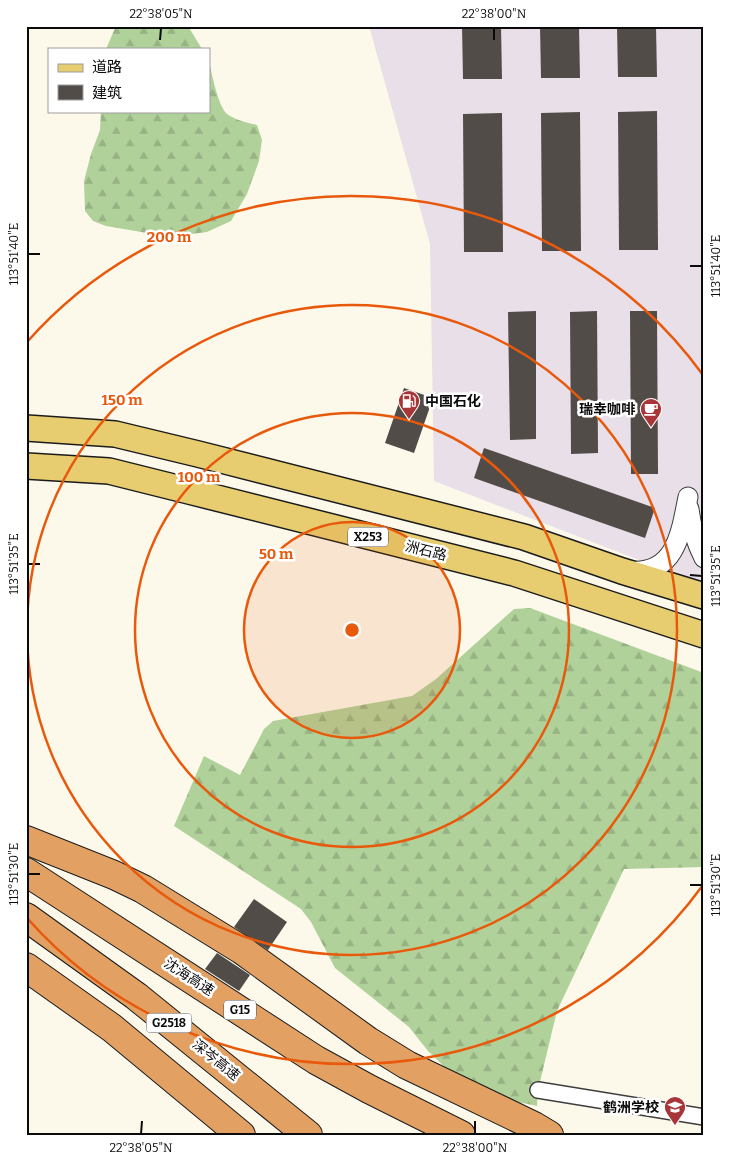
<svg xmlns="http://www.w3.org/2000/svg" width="730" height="1161" viewBox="0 0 730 1161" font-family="Bitter,'Noto Sans SC',serif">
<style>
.industrial{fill:#e8dfe9}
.forest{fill:url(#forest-firs)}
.building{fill:#524c48}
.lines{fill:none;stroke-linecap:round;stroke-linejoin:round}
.minor-casing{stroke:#3d3d3d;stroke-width:18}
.tertiary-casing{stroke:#3d3d3d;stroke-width:21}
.primary-casing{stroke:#1b1b1b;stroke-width:28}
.motorway-casing{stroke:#1b1b1b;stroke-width:30}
.minor{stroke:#fff;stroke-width:15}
.tertiary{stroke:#fff;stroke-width:19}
.primary{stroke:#e7cd70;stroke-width:25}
.motorway{stroke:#e2a063;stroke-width:28}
.ticks{fill:none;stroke:#0a0a0a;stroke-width:2}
.ring{fill:none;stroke:#e8590c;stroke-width:2.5}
.labels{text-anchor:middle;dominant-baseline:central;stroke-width:5;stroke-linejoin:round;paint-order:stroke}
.shield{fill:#fff;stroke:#545454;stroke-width:1}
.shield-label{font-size:12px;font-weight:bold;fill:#0a0a0a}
.poi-label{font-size:14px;font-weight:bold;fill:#0a0a0a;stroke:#fff;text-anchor:end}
.street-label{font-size:14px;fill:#0a0a0a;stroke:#fff}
.centre{fill:#e8590c;stroke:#fff;stroke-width:2.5}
.ring-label{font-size:15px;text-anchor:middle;font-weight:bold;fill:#e8590c;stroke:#fff;stroke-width:5;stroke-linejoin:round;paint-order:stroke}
.neatline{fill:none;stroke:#0a0a0a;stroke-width:2}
.ticks-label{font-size:12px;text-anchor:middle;fill:#0a0a0a}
</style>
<defs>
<pattern id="forest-firs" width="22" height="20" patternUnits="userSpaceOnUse" patternTransform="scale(1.25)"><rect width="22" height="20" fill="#b1d19a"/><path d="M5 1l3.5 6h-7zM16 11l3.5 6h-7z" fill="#97b283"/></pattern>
</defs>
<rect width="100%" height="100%" fill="#fcf9eb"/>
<polygon class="industrial" points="369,26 704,26 704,585 434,481 430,244"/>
<g class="forest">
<polygon points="116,26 188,26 202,49 106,49"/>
<path d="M209 62C212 74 218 106 227 114 235 120 248 123 257 125L262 140 259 161 247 194 231 221 207 232 176 236 147 233 106 226 93 221 85 211 84 181 91 154 100 130 101 111H209Z"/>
<polygon points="530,608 704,673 704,867 624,869 557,1011 538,1090 537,1106 513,1101 454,1076 428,1051 409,1027 335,968 311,922 301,909 174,826 204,756 240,775 264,729 273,721 412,696 436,679 514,609"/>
</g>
<g class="building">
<polygon points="462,26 501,26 502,79 463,79"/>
<polygon points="540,26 579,26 580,78 541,78"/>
<polygon points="617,26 656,26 657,77 618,77"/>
<polygon points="657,111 658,250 619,250 618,112"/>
<polygon points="580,112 581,251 542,251 541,113"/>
<polygon points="502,113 503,252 464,252 463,114"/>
<polygon points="536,311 536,439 510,440 508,312"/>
<polygon points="597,311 598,453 571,454 570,312"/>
<polygon points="630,311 657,311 658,474 631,474"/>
<polygon points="404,388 433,398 414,453 385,443"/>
<polygon points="484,448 655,508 645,538 474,478"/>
<polygon points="254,899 287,922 268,950 234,927"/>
<polygon points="217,953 250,975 239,991 205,969"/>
</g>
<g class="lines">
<g class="minor-casing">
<polyline id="minor" points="538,1090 704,1117"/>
</g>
<g class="tertiary-casing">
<g id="tertiary">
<path d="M689 509C691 527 696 542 704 558"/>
<path d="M630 571C676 575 681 532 688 497"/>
</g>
</g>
<g class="primary-casing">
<g id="primary">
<polyline points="26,428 115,434 198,454 524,537 622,571 704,596"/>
<polyline points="26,466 109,471 189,491 514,573 704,635"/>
</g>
</g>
<g class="motorway-casing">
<g id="motorway">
<polyline points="26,840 114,875 143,889 242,950 368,1041 407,1065 534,1126 549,1135"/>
<polyline points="26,872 316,1060 369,1089 461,1135"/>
<polyline points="26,917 136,996 308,1135"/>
<polyline points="26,967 112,1028 241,1135"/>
</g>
</g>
<use href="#minor" class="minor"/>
<use href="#tertiary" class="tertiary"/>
<use href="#primary" class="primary"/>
<use href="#motorway" class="motorway"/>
</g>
<path class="ticks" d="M160 40 161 28M494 40V28M28 254H40M690 266H702M28 564H40M690 575 702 576M28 874H40M690 885H702M141 1134 142 1121M475 1134V1121"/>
<circle cx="352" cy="630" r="108" fill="#e8590c" fill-opacity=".12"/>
<g class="ring">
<circle cx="352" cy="630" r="108"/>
<circle cx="352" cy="630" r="217"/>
<circle cx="352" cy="630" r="325"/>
<path d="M703 885A434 434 0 0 1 27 918M27 342A434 434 0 0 1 703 375"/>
</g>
<defs>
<g id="fuel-pin" transform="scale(1.125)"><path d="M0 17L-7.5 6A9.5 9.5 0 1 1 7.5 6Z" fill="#a83537" stroke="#fff"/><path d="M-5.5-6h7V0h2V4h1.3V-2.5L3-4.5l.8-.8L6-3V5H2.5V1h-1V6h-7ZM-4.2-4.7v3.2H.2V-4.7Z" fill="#fff"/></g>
<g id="cafe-pin" transform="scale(1.125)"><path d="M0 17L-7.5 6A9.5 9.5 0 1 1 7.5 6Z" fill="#a83537" stroke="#fff"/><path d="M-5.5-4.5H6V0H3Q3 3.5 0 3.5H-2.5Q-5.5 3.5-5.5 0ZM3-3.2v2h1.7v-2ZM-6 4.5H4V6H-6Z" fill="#fff"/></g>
<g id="school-pin" transform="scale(1.125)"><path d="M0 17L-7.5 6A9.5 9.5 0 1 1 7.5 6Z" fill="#a83537" stroke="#fff"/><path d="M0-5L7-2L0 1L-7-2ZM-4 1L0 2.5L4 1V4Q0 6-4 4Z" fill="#fff"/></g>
</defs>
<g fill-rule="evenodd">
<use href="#fuel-pin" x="409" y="401"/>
<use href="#cafe-pin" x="651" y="409"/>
<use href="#school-pin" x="675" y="1107"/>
</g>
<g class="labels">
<g class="shield">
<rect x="348" y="527.5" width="40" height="19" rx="4"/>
<rect x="224" y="1000.5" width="32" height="19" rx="4"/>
<rect x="146.5" y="1013.5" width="45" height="19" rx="4"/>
</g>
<g class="shield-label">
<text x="368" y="537">X253</text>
<text x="240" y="1010">G15</text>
<text x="169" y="1023">G2518</text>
</g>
<g class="poi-label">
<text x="425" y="401" text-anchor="start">中国石化</text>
<text x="635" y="409">瑞幸咖啡</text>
<text x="659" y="1107">鹤洲学校</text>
</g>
<g class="street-label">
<text transform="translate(426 551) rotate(14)">洲石路</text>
<text transform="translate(189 977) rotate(33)">沈海高速</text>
<text transform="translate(216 1060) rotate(39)">深岑高速</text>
</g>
</g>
<circle cx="352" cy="630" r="8" class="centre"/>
<g class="ring-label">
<text x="169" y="242">200 m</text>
<text x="122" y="405">150 m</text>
<text x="199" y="482">100 m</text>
<text x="276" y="559">50 m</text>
</g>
<rect width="730" height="1161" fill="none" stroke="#ffffff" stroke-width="55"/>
<rect x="48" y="48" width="162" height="65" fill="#ffffff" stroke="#9d9d9d"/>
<rect x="58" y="64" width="25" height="8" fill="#e7cd70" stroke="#9d9d9d"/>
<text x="92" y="72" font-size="15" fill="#0a0a0a">道路</text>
<rect x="58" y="85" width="25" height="15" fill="#524c48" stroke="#9d9d9d"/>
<text x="92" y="98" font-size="15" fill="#0a0a0a">建筑</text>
<rect x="28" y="28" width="674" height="1106" class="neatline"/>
<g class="ticks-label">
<text x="161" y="18">22°38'05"N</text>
<text x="494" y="18">22°38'00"N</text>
<text transform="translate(14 254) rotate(-90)" y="4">113°51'40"E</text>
<text transform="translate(716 266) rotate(-90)" y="4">113°51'40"E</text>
<text transform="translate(14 564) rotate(-90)" y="4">113°51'35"E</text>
<text transform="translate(716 576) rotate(-90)" y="4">113°51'35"E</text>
<text transform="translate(14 874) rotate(-90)" y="4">113°51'30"E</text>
<text transform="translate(716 885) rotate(-90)" y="4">113°51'30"E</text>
<text x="141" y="1152">22°38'05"N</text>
<text x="475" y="1152">22°38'00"N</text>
</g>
</svg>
